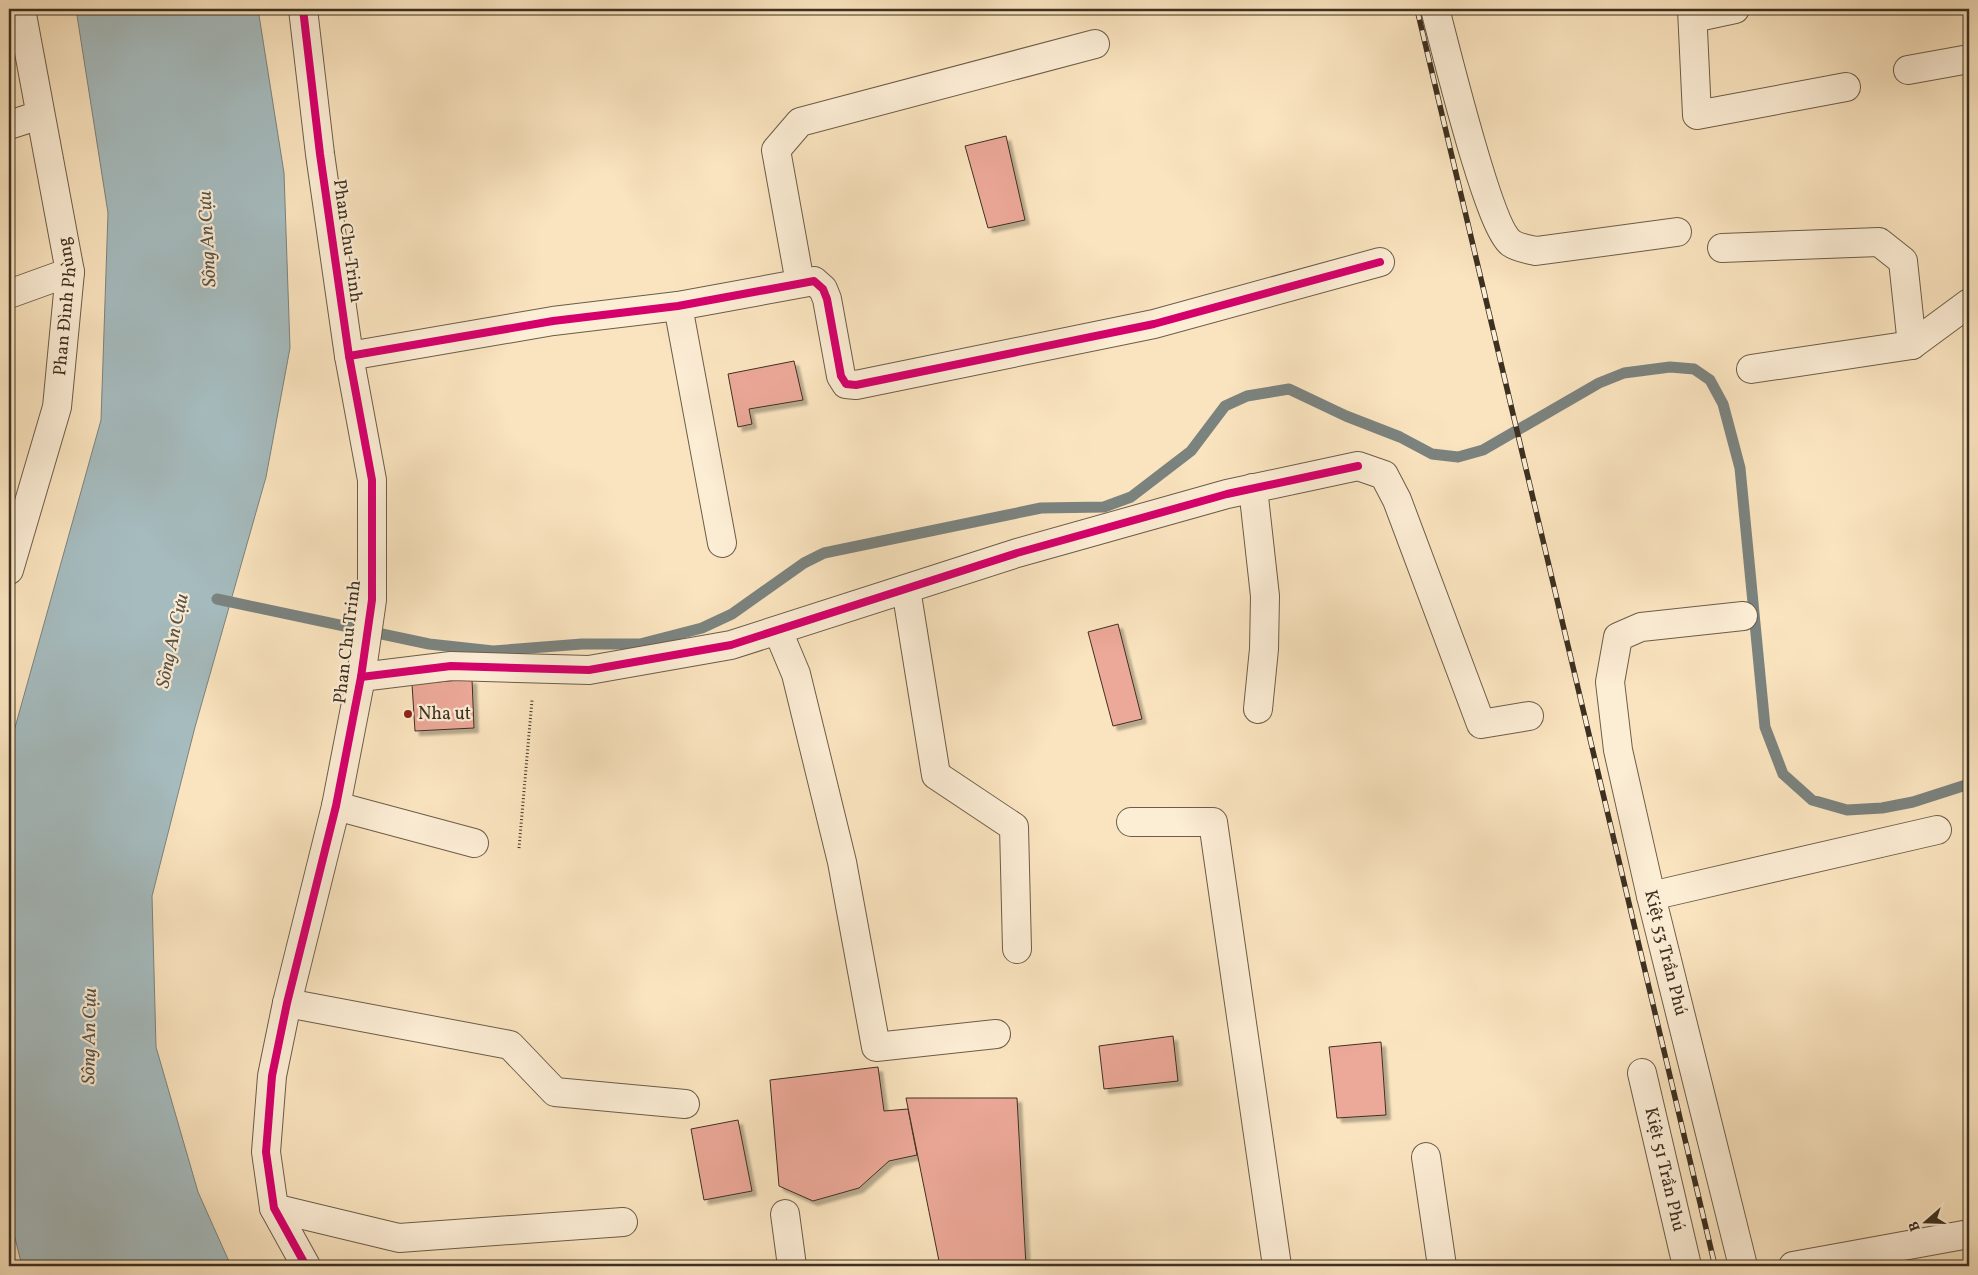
<svg xmlns="http://www.w3.org/2000/svg" width="1978" height="1275" viewBox="0 0 1978 1275" font-family="Vollkorn,serif">
<style>
.water{fill:#a5bbbe;stroke:#7b837f}
.lines{fill:none;stroke-linecap:round;stroke-linejoin:round}
.stream{stroke:#7b837f;stroke-width:11}
.building{fill:#eca898;stroke:#3d3021;filter:url(#shadow)}
.minor-casing{stroke:#6c5d48;stroke-width:30}
.path{stroke:#3d3021;stroke-width:3;stroke-dasharray:1 2.5;stroke-linecap:butt}
.minor{stroke:#fcedd5;stroke-width:28}
.rail-casing{stroke:#3d3021;stroke-width:5.5}
.rail{stroke:#fcedd5;stroke-width:4;stroke-dasharray:11;stroke-linecap:butt}
.cycleway-casing{stroke:#fcedd5;stroke-width:11}
.cycleway{stroke:#d6006c;stroke-width:8}
.poi-dot{fill:#8f2418;stroke:#fcedd5;stroke-width:2}
.labels{text-anchor:middle;dominant-baseline:central;stroke-width:4.5;stroke-linejoin:round;paint-order:stroke}
.street-label{font-size:18px;fill:#3d3021;stroke:#fcedd5}
.poi-label{font-size:18px;fill:#3d3021;stroke:#fcedd5;text-anchor:start}
.water-label{font-size:19px;font-style:italic;fill:#575348;stroke:#fcedd5}
</style>
<defs>
<filter id="shadow"><feDropShadow dx="4.5" dy="4.5" stdDeviation="1" flood-color="#0004"/></filter>
</defs>
<rect width="100%" height="100%" fill="#fae4bf"/>
<filter id="stains"><feTurbulence type="fractalNoise" baseFrequency=".004" numOctaves="4"/><feColorMatrix values="0 0 0 0 .2 0 0 0 0 .09 0 0 0 0 .02 0 0 0 .5 -.17"/></filter>
<radialGradient id="worn" r=".72"><stop offset=".6" stop-color="#630" stop-opacity="0"/><stop offset="1" stop-color="#630" stop-opacity=".3"/></radialGradient>
<polygon class="water" points="76,9 258,9 284,173 290,348 266,477 195,727 152,896 156,1047 198,1192 231,1266 22,1266 9,1214 9,749 101,420 108,213"/>
<g class="lines">
<polyline class="stream" points="217,599 429,644 493,651 582,644 640,644 702,628 732,614 804,563 824,553 1041,508 1104,507 1131,497 1191,451 1225,406 1247,396 1289,389 1346,416 1400,437 1432,454 1458,457 1483,450 1599,383 1624,373 1670,367 1694,369 1710,380 1723,404 1740,468 1765,727 1783,774 1812,800 1847,810 1882,808 1913,802 1969,784"/>
</g>
<g class="building">
<polygon points="1006,136 1025,220 988,228 965,146"/>
<polygon points="794,361 803,400 749,409 752,424 738,427 728,374"/>
<polygon points="1118,624 1142,719 1113,726 1088,632"/>
<polygon points="472,679 474,728 415,731 412,684"/>
<polygon points="1173,1036 1178,1081 1104,1089 1099,1046"/>
<polygon points="1381,1042 1386,1115 1337,1118 1329,1047"/>
<polygon points="878,1067 884,1111 908,1109 917,1155 889,1161 859,1188 813,1201 779,1186 770,1080"/>
<polygon points="906,1098 1017,1098 1026,1266 940,1266"/>
<polygon points="738,1120 752,1191 704,1200 691,1129"/>
</g>
<g class="lines">
<g class="minor-casing">
<g id="minor">
<polyline points="303,9 320,154 349,356 372,480 372,600 361,677 336,806 287,1003 272,1076 266,1152 274,1208 306,1266"/>
<path d="M1435 9C1445 46 1488 226 1511 243 1518 248 1527 249 1536 251L1677 232"/>
<polyline points="1692,9 1697,115 1846,87"/>
<polyline points="1693,18 1735,9"/>
<polyline points="1908,70 1969,59"/>
<polyline points="9,125 40,115"/>
<polyline points="1722,248 1879,242 1903,261 1912,345"/>
<polyline points="800,283 776,150 800,122 1095,44"/>
<polyline points="9,294 70,272"/>
<polyline points="678,306 722,543"/>
<polyline points="349,356 553,321 678,306 814,281 823,289 827,299 841,376 846,384 856,385 1154,324 1380,262"/>
<polyline points="1751,369 1912,345 1969,303"/>
<polyline points="1253,488 1265,596 1264,649 1258,709"/>
<path id="s1" d="M9 570 57 407 70 272 21 9"/>
<polyline points="906,589 936,775 1014,827 1017,949"/>
<polyline points="778,631 796,674 842,862 876,1047 996,1034"/>
<polyline points="361,677 451,666 589,670 731,645 1017,553 1227,494 1358,466 1384,475 1397,500 1481,724 1529,716"/>
<polyline points="336,806 474,843"/>
<polyline points="1131,822 1213,822 1277,1266"/>
<polyline points="1651,896 1937,830"/>
<polyline points="287,1003 510,1045 555,1092 685,1104"/>
<path id="s2" d="M1642 1073 1687 1266"/>
<polyline points="1426,1157 1442,1266"/>
<polyline points="274,1208 399,1238 623,1222"/>
<polyline points="785,1214 792,1266"/>
<polyline points="1743,1266 1651,896 1618,750 1610,682 1618,637 1641,627 1743,616"/>
<polyline points="1793,1266 1969,1234"/>
</g>
</g>
<polyline class="path" points="519,848 532,700"/>
<use href="#minor" class="minor"/>
<g class="rail-casing">
<polyline id="rail" points="1417,9 1715,1266"/>
</g>
<use href="#rail" class="rail"/>
<g class="cycleway-casing">
<g id="cycleway">
<polyline points="303,9 320,154 349,356 372,480 372,600 361,677 336,806 287,1003 272,1076 266,1152 274,1208 306,1266"/>
<polyline points="349,356 553,321 678,306 814,281 823,289 827,299 841,376 846,384 856,385 1154,324 1380,262"/>
<polyline points="361,677 451,666 589,670 731,645 1017,553 1227,494 1358,466"/>
</g>
</g>
<use href="#cycleway" class="cycleway"/>
</g>
<circle class="poi-dot" cx="408" cy="714" r="5"/>
<g class="labels">
<g class="street-label">
<text transform="translate(347 241) rotate(82)">Phan Chu Trinh</text>
<text stroke="none"><textPath href="#s1" startOffset="271">Phan Đình Phùng</textPath></text>
<text transform="translate(348 642) rotate(-83)">Phan Chu Trinh</text>
<text transform="translate(1665 953) rotate(76)">Kiệt 53 Trần Phú</text>
<text stroke="none"><textPath href="#s2" startOffset="99">Kiệt 51 Trần Phú</textPath></text>
</g>
<g class="poi-label">
<text x="418" y="714">Nha ut</text>
</g>
<g class="water-label">
<text transform="translate(208 239) rotate(-93)">Sông An Cựu</text>
<text transform="translate(173 641) rotate(-78)">Sông An Cựu</text>
<text transform="translate(90 1036) rotate(-89)">Sông An Cựu</text>
</g>
</g>
<rect width="1978" height="1275" fill="none" stroke="#fae4bf" stroke-width="30"/>
<rect x="10" y="10" width="1958" height="1255" fill="none" stroke="#3d3021" stroke-width="2.5"/>
<rect x="15" y="15" width="1948" height="1245" fill="none" stroke="#3d3021"/>
<g transform="translate(1926 1222) rotate(250)" stroke="#fcedd5" stroke-width="4" paint-order="stroke">
<path d="M0-4L9 19L0 12L-9 19Z" fill="#3d3021"/>
<text y="-8" font-size="14" font-weight="bold" text-anchor="middle" fill="#3d3021">B</text>
</g>
<rect width="100%" height="100%" filter="url(#stains)"/>
<rect width="100%" height="100%" fill="url(#worn)"/>
</svg>
